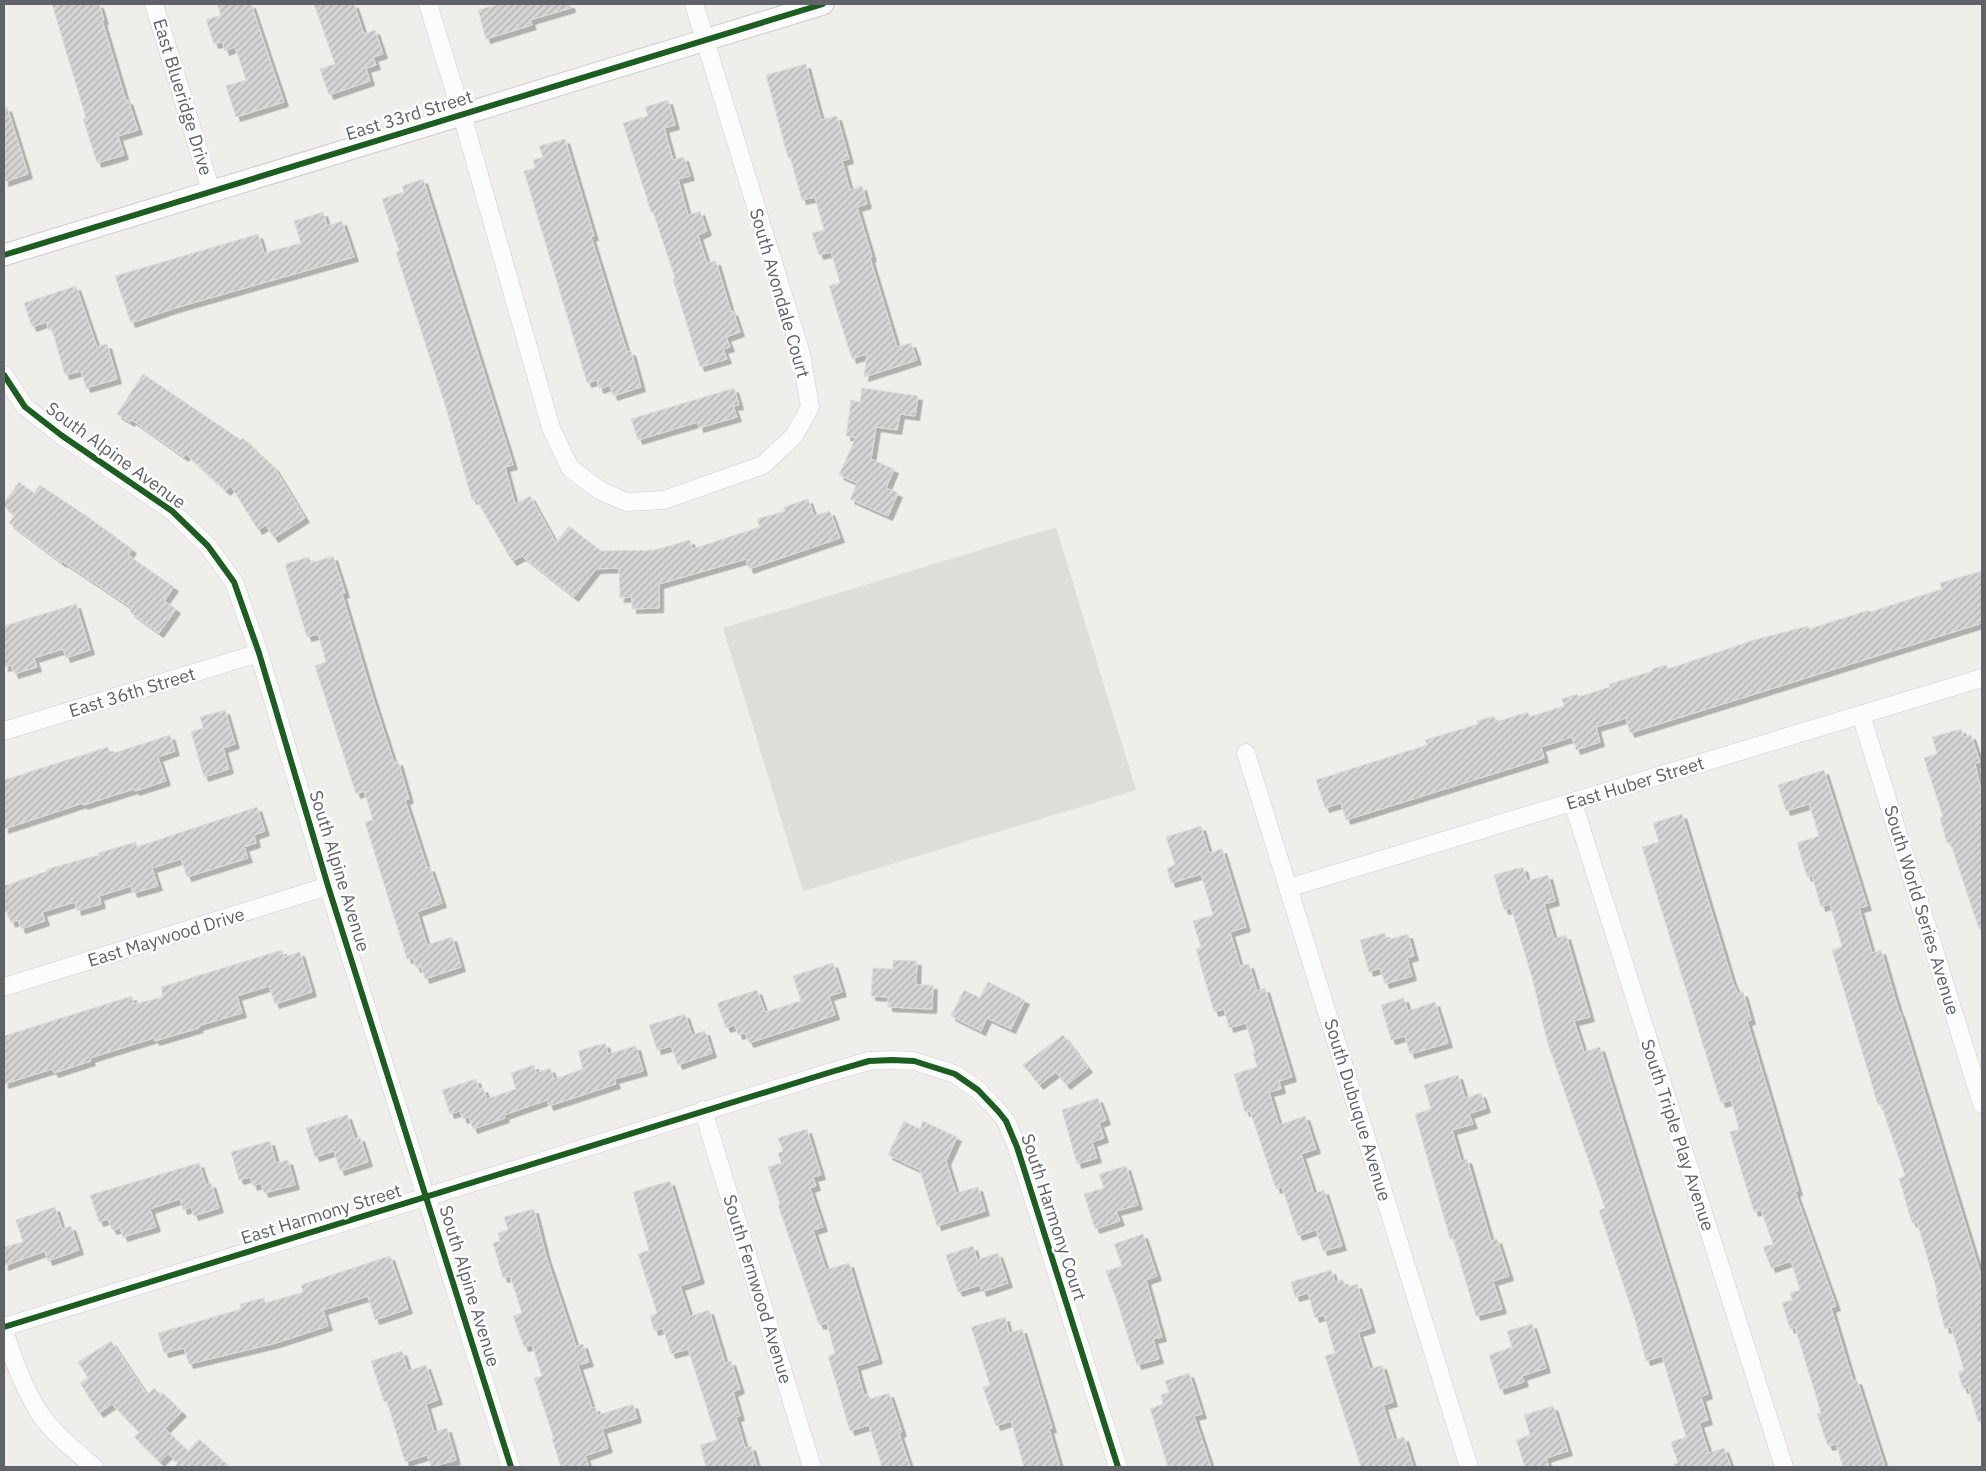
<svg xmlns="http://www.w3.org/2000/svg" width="1986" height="1471" viewBox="0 0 1986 1471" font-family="'IBM Plex Sans',sans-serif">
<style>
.industrial{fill:#dfddda}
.building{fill:url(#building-hatch);stroke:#deddd9;filter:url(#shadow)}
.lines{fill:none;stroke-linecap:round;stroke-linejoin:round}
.minor-casing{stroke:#cbcccc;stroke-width:19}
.tertiary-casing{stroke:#cbcccc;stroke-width:23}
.minor{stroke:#fdfcfc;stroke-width:18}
.tertiary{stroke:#fdfcfc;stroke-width:21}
.cycleway-casing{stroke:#fff;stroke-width:9}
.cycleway{stroke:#1b5e20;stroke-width:6}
.labels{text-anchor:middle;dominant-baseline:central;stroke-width:5;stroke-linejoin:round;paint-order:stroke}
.street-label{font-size:18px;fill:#5f6368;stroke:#fff}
</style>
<defs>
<pattern id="building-hatch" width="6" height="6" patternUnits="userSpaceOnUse" patternTransform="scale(1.25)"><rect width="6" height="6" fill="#d6d5d3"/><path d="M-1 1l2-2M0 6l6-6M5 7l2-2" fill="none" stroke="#b1b0af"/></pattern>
<filter id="shadow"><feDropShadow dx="4.5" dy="4.5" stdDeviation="0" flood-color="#0004"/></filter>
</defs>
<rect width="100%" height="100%" fill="#efeeea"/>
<polygon class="industrial" points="1056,527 1136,790 803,891 723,628"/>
<g class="building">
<polygon points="52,4 99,4 104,20 102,20 126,101 128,100 138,130 118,136 124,155 97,163 83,119 86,118"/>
<polygon points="217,4 251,4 284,102 236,117 226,86 246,80 235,47 225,51 222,42 214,44 206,20 221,15"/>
<polygon points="314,4 354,4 364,34 375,30 383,54 373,57 376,65 366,68 370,81 329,95 320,69 335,64"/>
<polygon points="499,4 570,4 571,8 530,20 532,25 486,39 478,10"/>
<polygon points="806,64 821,120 837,116 849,159 842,161 850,190 862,186 867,204 857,207 872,257 870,258 897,347 911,343 917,360 864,377 867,354 852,359 829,286 840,283 831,252 819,255 812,233 824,230 815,197 802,200 790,157 788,158 766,75"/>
<polygon points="668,100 675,125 664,128 673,160 684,157 690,176 678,179 688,215 700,211 707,231 698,235 707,263 716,261 731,312 733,311 740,332 726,337 730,347 723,349 727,359 700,367 673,279 675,278 653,212 651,212 623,123 648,116 645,107"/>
<polygon points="7,107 28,174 4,182 4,108"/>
<polygon points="565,139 594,236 591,237 627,352 631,351 641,387 613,396 610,385 599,389 597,380 587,383 524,171 535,168 533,160 543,157 539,146"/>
<polygon points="423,179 513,465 505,467 515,504 530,496 556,543 569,526 601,551 655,550 690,540 692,549 760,527 757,519 785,511 784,507 808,499 814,516 830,511 840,538 749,569 746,559 659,584 659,608 632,609 632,597 620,598 619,568 596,569 574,597 522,556 512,561 476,499 472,500 446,408 396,252 399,251 382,199 404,192 402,186"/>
<polygon points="323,212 327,226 342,221 354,257 175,308 131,323 115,276 258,234 264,253 301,243 294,221"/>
<polygon points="76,286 97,347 107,344 117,379 86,388 81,371 65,375 52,330 49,330 46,322 32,327 24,303"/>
<polygon points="143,374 241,440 243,438 274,467 305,518 274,538 266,525 258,530 231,486 226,491 186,454 184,457 132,420 130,422 117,414"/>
<polygon points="734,388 739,405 733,406 737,417 699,428 698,422 638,440 631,419"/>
<polygon points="862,388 918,396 915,416 900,414 897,430 876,427 871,459 894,469 886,488 898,493 888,516 850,499 857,483 839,475 856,437 846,436 851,400 860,402"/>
<polygon points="19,482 34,493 40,485 88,517 132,549 128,555 174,587 164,601 176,609 159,633 130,612 132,608 62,561 62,563 9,523 15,515 4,506 4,503"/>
<polygon points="333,556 345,593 342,594 371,692 394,763 398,761 409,799 405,800 427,868 430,867 442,903 417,912 427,945 452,937 461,967 425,979 421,966 416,968 413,958 407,959 365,822 373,820 364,791 356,794 315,666 326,662 318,634 307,637 285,564 309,557 311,563"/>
<polygon points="1982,571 1982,623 1630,733 1626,718 1596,727 1600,742 1576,750 1572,737 1541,747 1544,758 1346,820 1341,803 1325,808 1316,780 1427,745 1425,740 1478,724 1477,721 1494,716 1496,722 1528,712 1529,717 1564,706 1562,699 1577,694 1578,697 1610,687 1609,684 1653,671 1652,669 1666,665 1668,669 1754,640 1808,626 1809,629 1869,610 1870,612 1942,589 1940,583"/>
<polygon points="76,604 90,650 66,658 63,649 34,658 37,667 14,674 11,665 4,667 4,626"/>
<polygon points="225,710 235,744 223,748 229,769 204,777 191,732 203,728 200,717"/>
<polygon points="1961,729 1964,737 1971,735 1980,762 1975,764 1982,795 1982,929 1979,929 1950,842 1947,843 1940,818 1943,817 1924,758 1937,754 1932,737"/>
<polygon points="170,735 175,751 158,757 166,781 135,791 134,789 83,805 83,803 4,829 4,780 108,747 111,754"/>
<polygon points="1824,770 1867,906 1859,908 1872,953 1881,950 1899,1012 1900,1012 1982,1279 1982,1421 1978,1422 1968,1387 1963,1389 1958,1372 1964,1370 1951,1327 1945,1329 1936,1295 1938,1294 1917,1222 1912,1223 1899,1178 1905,1176 1881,1104 1878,1105 1832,950 1842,947 1830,904 1821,907 1812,875 1807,877 1797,843 1819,836 1809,804 1786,811 1778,785"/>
<polygon points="257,807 265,831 254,835 256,843 244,847 248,858 187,877 181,859 152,868 158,886 133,893 131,886 99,896 101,904 77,911 75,902 42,912 45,921 21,929 18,920 11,923 7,912 4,913 4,886 47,871 47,869 99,855 98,853 136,842 137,847"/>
<polygon points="1682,814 1732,980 1738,994 1743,992 1751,1020 1747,1021 1798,1191 1795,1192 1836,1306 1831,1308 1853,1381 1857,1380 1885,1467 1843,1467 1836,1444 1828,1446 1817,1414 1821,1413 1795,1327 1790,1329 1782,1303 1792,1300 1790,1293 1800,1290 1791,1261 1771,1268 1763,1247 1773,1244 1761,1210 1754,1212 1735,1150 1730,1132 1739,1129 1731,1100 1721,1103 1642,847 1659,842 1653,823"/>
<polygon points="1201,826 1209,853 1222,849 1246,927 1230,932 1240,966 1249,964 1257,991 1265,988 1292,1077 1279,1081 1281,1089 1269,1092 1279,1125 1305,1116 1316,1149 1301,1154 1314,1194 1324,1190 1342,1246 1323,1251 1316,1230 1298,1236 1282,1187 1276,1189 1250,1111 1245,1112 1234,1074 1257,1067 1253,1053 1255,1053 1246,1023 1229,1028 1224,1009 1214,1012 1196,949 1201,947 1193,921 1213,915 1201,874 1171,883 1167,868 1175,865 1166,837"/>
<polygon points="1523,867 1527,881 1548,875 1555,901 1544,904 1554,939 1566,935 1590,1017 1574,1021 1584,1052 1600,1047 1708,1394 1701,1397 1708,1420 1699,1423 1709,1453 1724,1448 1731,1467 1674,1467 1674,1464 1678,1463 1671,1442 1686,1437 1662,1356 1646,1361 1636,1323 1599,1210 1605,1208 1547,1041 1533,981 1511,908 1504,910 1494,875"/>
<polygon points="1385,933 1387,940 1408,934 1414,956 1407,958 1412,976 1385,984 1380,968 1369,972 1360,940"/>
<polygon points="282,950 284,957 300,952 312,992 275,1004 269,986 237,996 242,1013 198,1026 199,1028 155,1041 154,1038 90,1058 91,1061 54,1073 52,1069 4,1084 4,1036 132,996 134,1004 163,997 161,987"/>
<polygon points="893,960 917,961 916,985 933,985 932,1009 888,1007 888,997 871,996 873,968 893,969"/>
<polygon points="833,963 842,992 829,996 835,1015 749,1043 745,1033 738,1035 735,1025 726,1028 717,1003 757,990 765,1012 801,1001 793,976"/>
<polygon points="988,982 1025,1000 1011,1029 987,1018 981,1031 951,1016 964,990 980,998"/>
<polygon points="1404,998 1408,1011 1435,1002 1448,1043 1410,1054 1405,1036 1391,1040 1381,1005"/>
<polygon points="685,1014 692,1035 705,1031 712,1053 678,1065 671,1046 657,1050 649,1025"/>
<polygon points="1063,1035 1088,1068 1066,1085 1056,1072 1039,1085 1023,1065"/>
<polygon points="605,1043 608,1054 636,1046 643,1071 614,1079 616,1084 549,1106 547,1100 504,1115 505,1118 473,1129 469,1117 463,1119 460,1111 450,1114 442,1090 476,1079 479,1089 483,1088 487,1099 516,1089 511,1073 534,1065 536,1073 550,1068 554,1079 583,1069 578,1051"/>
<polygon points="1458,1075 1465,1098 1481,1093 1486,1108 1469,1114 1473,1124 1452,1130 1461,1161 1467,1159 1491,1241 1497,1239 1509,1276 1493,1281 1502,1309 1476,1316 1453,1238 1450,1239 1415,1114 1431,1109 1424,1085"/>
<polygon points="1098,1098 1106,1120 1099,1123 1104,1138 1092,1142 1097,1158 1077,1164 1062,1110"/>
<polygon points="347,1115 355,1139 360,1137 368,1162 340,1171 334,1151 315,1157 306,1128"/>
<polygon points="904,1121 920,1129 923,1121 957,1137 946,1161 956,1193 978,1187 985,1211 937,1226 920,1170 888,1155"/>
<polygon points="807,1129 821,1175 813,1177 816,1186 810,1188 823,1227 813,1230 826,1270 849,1263 878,1359 856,1366 864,1395 868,1394 870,1399 889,1393 902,1432 899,1433 910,1467 882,1467 869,1425 850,1431 828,1356 835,1354 827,1323 819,1325 778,1205 780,1204 768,1167 781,1163 778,1153 783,1151 778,1138"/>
<polygon points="270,1141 276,1163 288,1160 295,1185 264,1193 261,1183 253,1186 250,1177 239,1180 231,1152"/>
<polygon points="199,1163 206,1185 211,1183 219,1208 194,1216 191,1207 183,1210 180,1199 150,1209 156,1227 123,1237 120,1228 112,1230 108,1219 99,1222 90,1195"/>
<polygon points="1126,1166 1138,1205 1116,1211 1120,1221 1095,1229 1084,1194 1104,1188 1099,1174"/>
<polygon points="670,1181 700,1279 680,1286 690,1316 709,1310 725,1363 731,1361 740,1389 733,1392 740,1416 736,1417 745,1448 751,1446 757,1467 706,1467 700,1445 717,1440 688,1349 671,1354 663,1328 654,1331 650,1316 657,1313 638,1254 649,1250 633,1192"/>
<polygon points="55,1207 62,1229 71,1226 79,1250 48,1261 45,1251 4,1266 4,1247 23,1242 16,1220"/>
<polygon points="534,1209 546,1256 576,1346 583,1344 589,1362 578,1365 592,1408 595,1407 598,1415 633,1404 637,1418 602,1429 608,1448 585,1456 589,1467 561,1467 552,1439 554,1439 534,1378 542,1376 532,1345 524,1347 513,1316 522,1313 510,1276 503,1278 493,1243 500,1241 498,1233 508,1230 504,1217"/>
<polygon points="1143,1234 1157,1276 1146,1280 1162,1337 1153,1339 1159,1359 1137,1365 1116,1298 1106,1271 1122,1266 1114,1244"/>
<polygon points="973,1246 977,1260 998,1253 1008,1283 982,1292 980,1285 958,1292 946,1255"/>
<polygon points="390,1256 408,1309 375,1320 368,1296 323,1310 328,1326 276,1343 189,1364 184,1348 164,1353 158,1333 241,1309 240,1304 264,1298 265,1303 303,1292 301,1285"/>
<polygon points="1331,1270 1335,1282 1343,1280 1346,1288 1357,1284 1371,1328 1358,1332 1370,1369 1382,1365 1393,1402 1383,1405 1394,1440 1404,1437 1413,1467 1361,1467 1325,1356 1335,1353 1324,1315 1315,1318 1308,1293 1295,1297 1291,1282"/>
<polygon points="1005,1317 1009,1333 1022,1329 1052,1428 1049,1429 1060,1467 1024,1467 1011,1421 996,1426 983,1387 990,1385 971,1327"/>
<polygon points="1532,1324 1546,1368 1522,1376 1524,1382 1500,1390 1489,1355 1512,1347 1507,1331"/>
<polygon points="111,1341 147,1395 154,1388 161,1395 163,1393 182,1412 165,1429 188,1451 199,1439 230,1467 174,1467 178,1463 168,1454 160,1462 134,1437 139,1432 112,1404 99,1413 80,1383 88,1378 78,1362"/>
<polygon points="402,1351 408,1371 426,1365 438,1400 426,1404 434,1432 447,1428 456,1460 431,1467 427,1455 405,1462 387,1401 384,1402 371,1361"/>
<polygon points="1189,1373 1202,1414 1194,1416 1211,1467 1168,1467 1150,1409 1163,1404 1161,1395 1169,1392 1165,1381"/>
<polygon points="1553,1406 1568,1451 1546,1458 1549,1467 1525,1467 1516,1440 1530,1435 1524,1415"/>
</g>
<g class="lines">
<g class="minor-casing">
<g id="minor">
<polyline points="154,4 211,191"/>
<polyline points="428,4 462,115 551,428 570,468 599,490 626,502 664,500 763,465 794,436 810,407 801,354 694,4"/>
<polyline points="4,375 25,407 61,435 172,511 208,546 234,582 259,653 328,886 511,1467"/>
<polyline points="1861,715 1982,1104"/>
<polyline points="4,731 259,653"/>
<polyline points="1246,753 1469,1467"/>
<polyline points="1573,803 1784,1467"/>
<polyline points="1288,888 1982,678"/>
<polyline points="4,987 328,886"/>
<polyline points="703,1110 812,1467"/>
<polyline points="4,1327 831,1072 869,1061 892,1060 914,1061 955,1074 978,1090 998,1111 1006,1121 1017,1147 1118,1467"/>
<path d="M4 1330C12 1357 22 1384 37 1409 50 1431 74 1450 94 1467"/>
</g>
</g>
<g class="tertiary-casing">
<polyline id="tertiary" points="4,255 823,4"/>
</g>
<use href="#minor" class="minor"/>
<use href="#tertiary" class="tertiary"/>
<g class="cycleway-casing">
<g id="cycleway">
<polyline points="4,255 823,4"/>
<polyline points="4,375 25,407 61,435 172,511 208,546 234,582 259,653 328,886 511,1467"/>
<polyline points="4,1327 831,1072 869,1061 892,1060 914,1061 955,1074 978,1090 998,1111 1006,1121 1017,1147 1118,1467"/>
</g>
</g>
<use href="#cycleway" class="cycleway"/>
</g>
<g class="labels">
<g class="street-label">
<text transform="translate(183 97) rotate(73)">East Blueridge Drive</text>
<text transform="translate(409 115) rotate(-17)">East 33rd Street</text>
<text transform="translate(780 293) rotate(74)">South Avondale Court</text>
<text transform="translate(116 455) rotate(36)">South Alpine Avenue</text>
<text transform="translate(132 692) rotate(-17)">East 36th Street</text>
<text transform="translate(1635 783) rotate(-17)">East Huber Street</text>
<text transform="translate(340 871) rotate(73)">South Alpine Avenue</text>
<text transform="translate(1922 910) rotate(73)">South World Series Avenue</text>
<text transform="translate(166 937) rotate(-17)">East Maywood Drive</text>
<text transform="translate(1358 1110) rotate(73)">South Dubuque Avenue</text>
<text transform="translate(1678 1135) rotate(72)">South Triple Play Avenue</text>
<text transform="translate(321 1214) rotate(-17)">East Harmony Street</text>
<text transform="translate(1054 1217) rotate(72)">South Harmony Court</text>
<text transform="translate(470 1286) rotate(73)">South Alpine Avenue</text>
<text transform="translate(758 1289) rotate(73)">South Fernwood Avenue</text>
</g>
</g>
<rect width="1986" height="1471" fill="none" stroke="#5f6368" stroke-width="10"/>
</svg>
